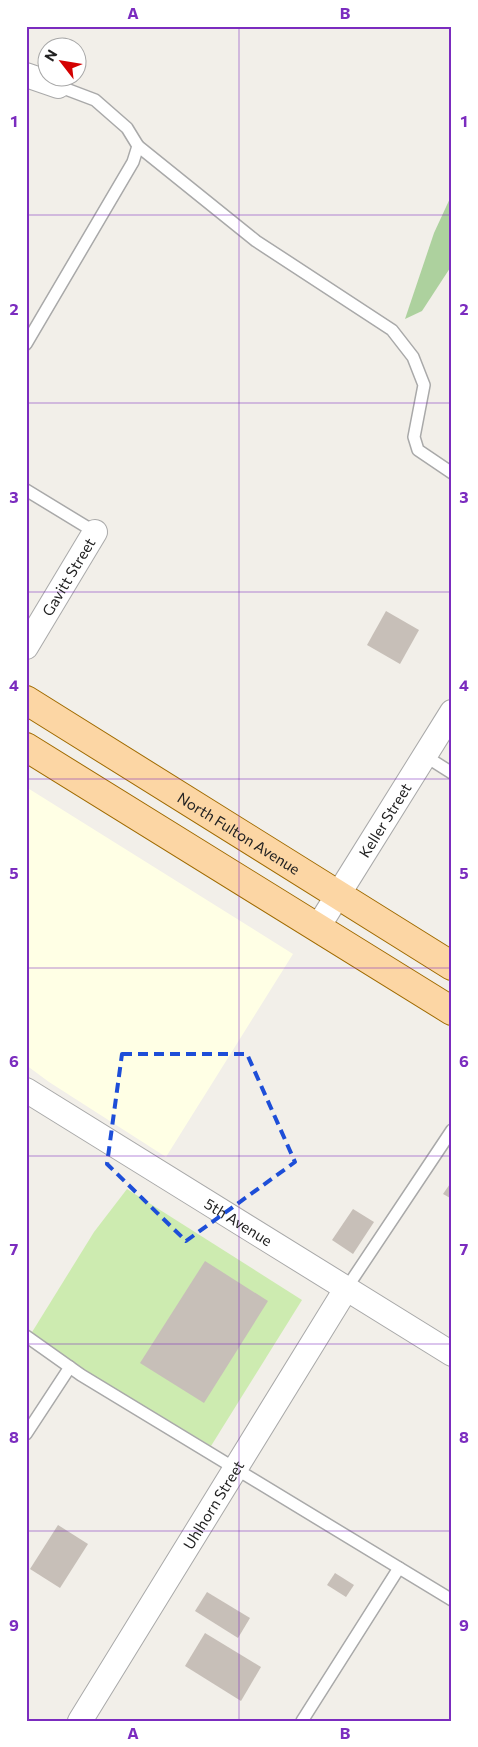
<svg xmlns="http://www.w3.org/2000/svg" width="478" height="1747" viewBox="0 0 478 1747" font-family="Commissioner,sans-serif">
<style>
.education{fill:#ffffe5}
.grass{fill:#cdebb0}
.forest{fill:#add19e}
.building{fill:#c7bfb8}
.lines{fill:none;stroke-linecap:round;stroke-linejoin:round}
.lane-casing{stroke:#a9a9a9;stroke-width:14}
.street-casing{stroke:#a9a9a9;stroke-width:26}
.primary-casing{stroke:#a06b00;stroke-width:30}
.lane{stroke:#fff;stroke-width:11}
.street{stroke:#fff;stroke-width:24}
.primary{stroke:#fcd6a4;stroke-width:28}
.marked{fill:none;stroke:#1d4ed8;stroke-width:4;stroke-dasharray:10 6;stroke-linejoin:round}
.grid{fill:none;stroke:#7b2cbf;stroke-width:1;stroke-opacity:0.55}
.labels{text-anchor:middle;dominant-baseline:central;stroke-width:5;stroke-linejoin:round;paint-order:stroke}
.street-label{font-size:15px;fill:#222;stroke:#fff}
.neatline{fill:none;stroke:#7b2cbf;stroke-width:2}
.grid-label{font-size:16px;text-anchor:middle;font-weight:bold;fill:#7b2cbf}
</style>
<rect width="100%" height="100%" fill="#f2efe9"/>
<polygon class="education" points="26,787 293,954 166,1157 49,1082 26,1065"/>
<polygon class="grass" points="127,1189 302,1300 211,1446 29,1337 94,1232"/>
<polygon class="forest" points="452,194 452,265 422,311 405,319 434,233"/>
<g class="building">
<polygon points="386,611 419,630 400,664 367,645"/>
<polygon points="452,1181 452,1199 443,1194"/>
<polygon points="353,1209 374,1222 353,1254 332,1240"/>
<polygon points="205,1261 268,1301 204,1403 140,1363"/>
<polygon points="58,1525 88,1544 60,1588 30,1569"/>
<polygon points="335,1573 354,1585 346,1597 327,1585"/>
<polygon points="207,1592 250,1618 238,1638 195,1611"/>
<polygon points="205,1633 261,1667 241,1701 185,1666"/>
</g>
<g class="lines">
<g class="lane-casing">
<g id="lane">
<polyline points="138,146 256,241 392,330 413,357 424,385 414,437 418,450 452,473"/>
<polyline points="26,344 133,162 138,146 127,128 95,100 58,86"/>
<polyline points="26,490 95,532"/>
<polyline points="425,756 452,773"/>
<polyline points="346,1289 452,1130"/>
<polyline points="26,1336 81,1375 452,1600"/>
<polyline points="26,1434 70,1367"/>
<polyline points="302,1721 399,1568"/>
</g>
</g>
<g class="street-casing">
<g id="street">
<polyline points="26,75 58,86"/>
<path id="s1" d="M26 647 95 532"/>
<path id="s2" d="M318 927 452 712"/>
<path id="s3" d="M26 1090 452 1354"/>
<path id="s4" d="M80 1721 346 1289"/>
</g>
</g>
<g class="primary-casing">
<g id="primary">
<path id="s5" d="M26 700 452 966"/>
<polyline points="26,747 452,1011"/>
</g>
</g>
<use href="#lane" class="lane"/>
<use href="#street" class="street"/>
<use href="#primary" class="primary"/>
</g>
<path class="marked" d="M122 1054H247L295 1162 186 1241 107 1164Z"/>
<path class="grid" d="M239 26V1721M26 215H452M26 403H452M26 592H452M26 779H452M26 968H452M26 1156H452M26 1344H452M26 1531H452"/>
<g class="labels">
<g class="street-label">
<text stroke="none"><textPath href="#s1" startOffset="82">Gavitt Street</textPath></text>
<text stroke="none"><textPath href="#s2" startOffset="126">Keller Street</textPath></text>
<text stroke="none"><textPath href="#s5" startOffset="251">North Fulton Avenue</textPath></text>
<text stroke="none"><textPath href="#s3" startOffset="250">5th Avenue</textPath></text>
<text stroke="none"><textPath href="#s4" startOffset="254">Uhlhorn Street</textPath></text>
</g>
</g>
<rect width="478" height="1747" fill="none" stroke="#ffffff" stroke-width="55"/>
<g transform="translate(62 62) rotate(301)"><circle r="24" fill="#ffffff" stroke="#a7a7a7"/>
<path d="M0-4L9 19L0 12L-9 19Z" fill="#d40000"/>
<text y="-8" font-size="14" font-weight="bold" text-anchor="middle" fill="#222222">N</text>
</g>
<rect x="28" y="28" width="422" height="1692" class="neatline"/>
<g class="grid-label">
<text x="133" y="19">A</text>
<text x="345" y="19">B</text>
<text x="14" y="127">1</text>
<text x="464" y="127">1</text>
<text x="14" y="315">2</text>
<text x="464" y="315">2</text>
<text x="14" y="503">3</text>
<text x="464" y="503">3</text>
<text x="14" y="691">4</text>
<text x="464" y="691">4</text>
<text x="14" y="879">5</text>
<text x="464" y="879">5</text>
<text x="14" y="1067">6</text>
<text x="464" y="1067">6</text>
<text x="14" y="1255">7</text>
<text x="464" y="1255">7</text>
<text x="14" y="1443">8</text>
<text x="464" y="1443">8</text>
<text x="14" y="1631">9</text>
<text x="464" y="1631">9</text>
<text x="133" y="1739">A</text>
<text x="345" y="1739">B</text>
</g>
</svg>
